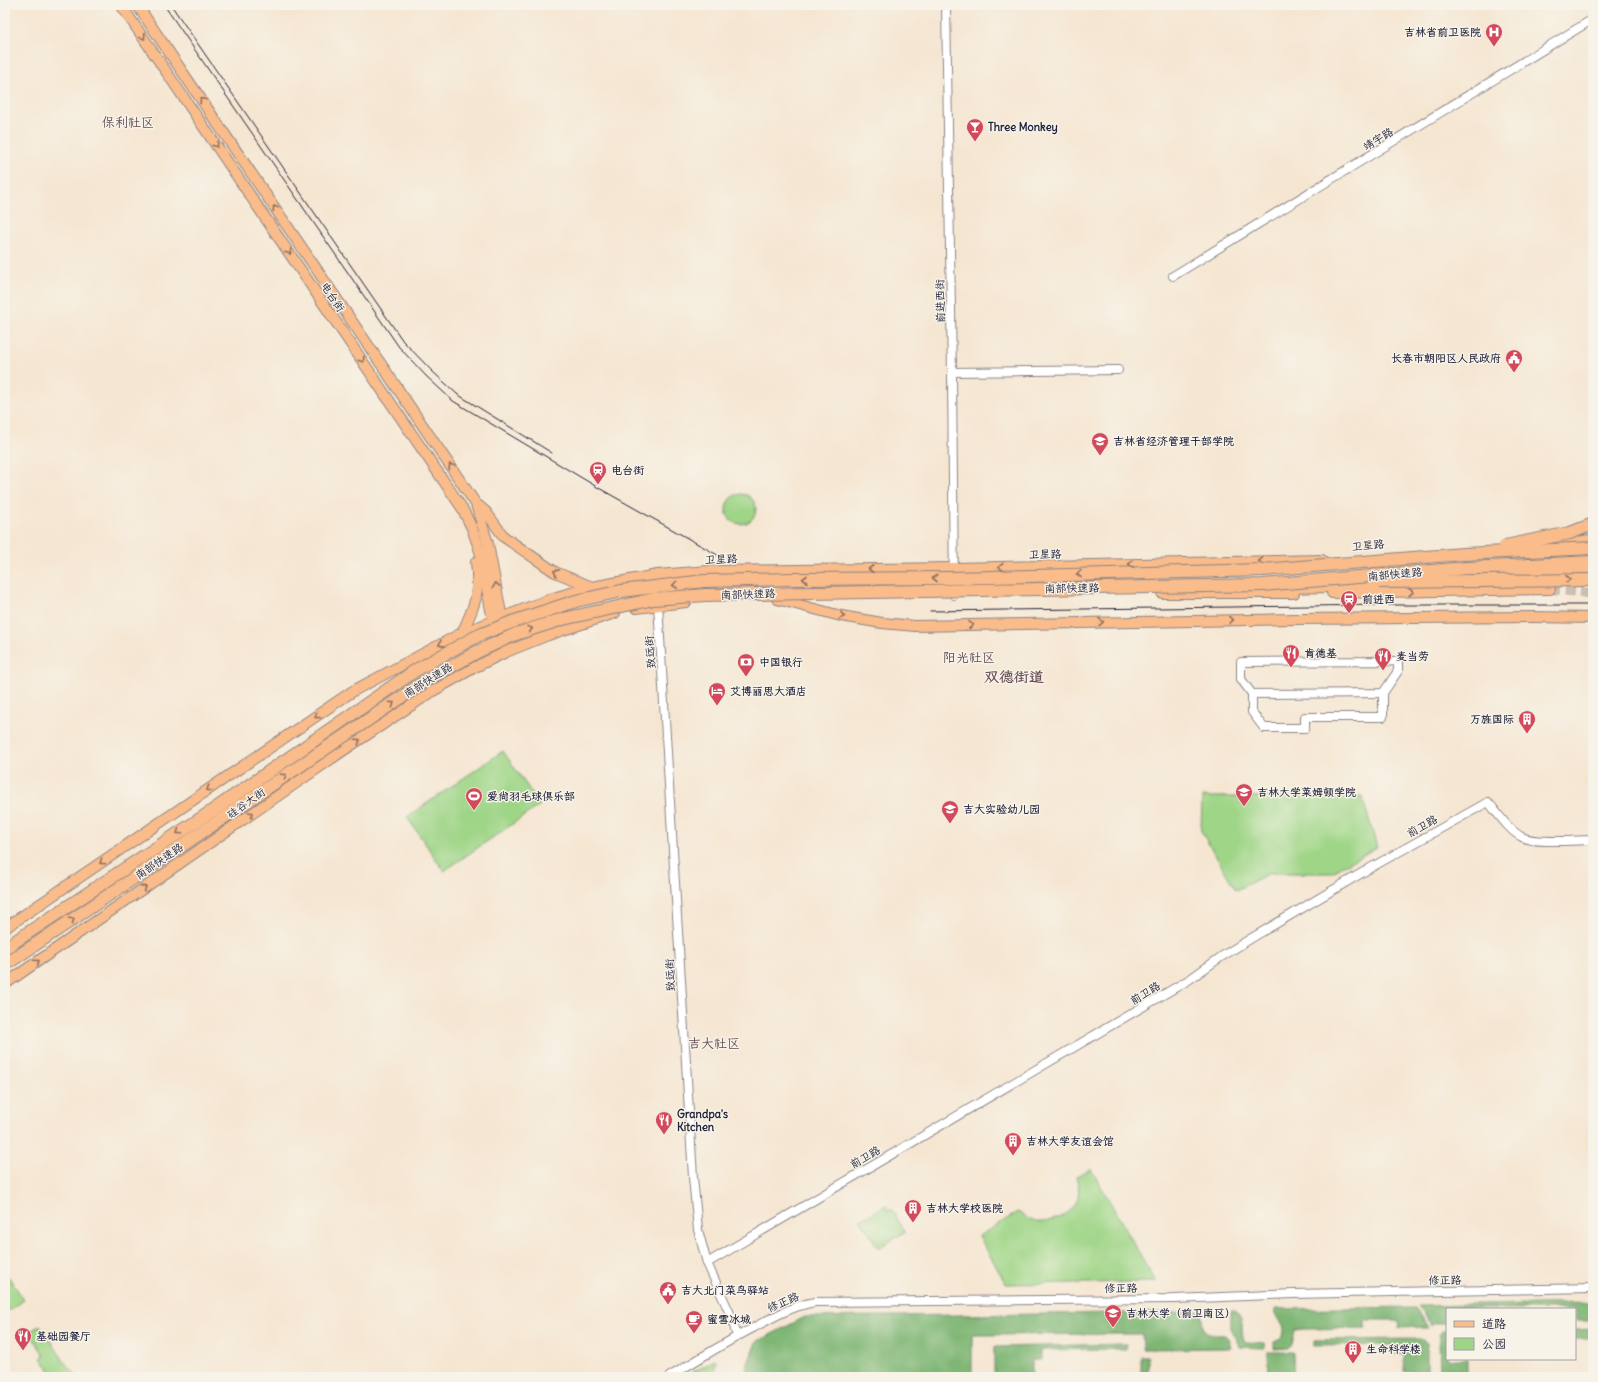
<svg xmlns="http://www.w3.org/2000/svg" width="1598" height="1382" viewBox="0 0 1598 1382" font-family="Delius,'LXGW WenKai TC',sans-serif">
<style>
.green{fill:#9ed586;stroke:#607c60}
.forest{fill:#7eb673;stroke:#506c57}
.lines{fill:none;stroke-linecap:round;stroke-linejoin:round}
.major-tunnel{stroke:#cbbfb4;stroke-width:10;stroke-dasharray:10 5;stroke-linecap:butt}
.minor-casing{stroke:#8c8486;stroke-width:10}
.major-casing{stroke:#8c8486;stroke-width:12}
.highway-casing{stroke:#8c8486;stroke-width:14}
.minor{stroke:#fff;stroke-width:8}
.major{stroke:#f9bc8a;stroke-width:10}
.highway{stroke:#f9bc8a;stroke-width:12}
.tram{stroke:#22223b;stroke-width:1}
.highway-bridge-casing{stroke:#8c8486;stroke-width:14;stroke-linecap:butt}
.highway-bridge{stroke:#f9bc8a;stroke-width:12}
.oneway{stroke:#8e6f62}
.labels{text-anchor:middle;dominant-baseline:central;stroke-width:3;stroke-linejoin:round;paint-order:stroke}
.poi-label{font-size:11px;font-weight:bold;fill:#22223b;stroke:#f7f3e8;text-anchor:start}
.street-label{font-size:11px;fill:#22223b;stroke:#f7f3e8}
.quarter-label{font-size:13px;fill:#664c53;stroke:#f7f3e8}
.district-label{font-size:15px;font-weight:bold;fill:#664c53;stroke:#f7f3e8}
</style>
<rect width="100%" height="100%" fill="#f7f3e8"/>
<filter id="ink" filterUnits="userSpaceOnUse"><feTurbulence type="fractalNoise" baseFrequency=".025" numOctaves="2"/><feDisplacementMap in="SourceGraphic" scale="8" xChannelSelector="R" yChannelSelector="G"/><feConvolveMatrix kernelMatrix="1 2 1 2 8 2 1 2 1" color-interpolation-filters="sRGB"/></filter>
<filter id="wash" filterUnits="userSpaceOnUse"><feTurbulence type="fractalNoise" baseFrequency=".012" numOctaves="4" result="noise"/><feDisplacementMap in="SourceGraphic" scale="16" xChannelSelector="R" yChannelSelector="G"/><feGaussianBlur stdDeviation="0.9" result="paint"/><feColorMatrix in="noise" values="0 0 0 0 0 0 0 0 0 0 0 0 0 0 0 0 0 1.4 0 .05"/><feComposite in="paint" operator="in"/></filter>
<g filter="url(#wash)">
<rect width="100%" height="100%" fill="#f5e6d2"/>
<g class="green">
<circle cx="741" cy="509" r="15"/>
<polygon points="503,751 540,805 444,871 407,817"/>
<polygon points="1362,796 1377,847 1331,873 1270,873 1236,890 1201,831 1202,797"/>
<path d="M1091 1169 1156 1282 1006 1284 979 1236 1018 1212C1023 1215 1031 1222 1037 1222 1050 1223 1072 1215 1077 1201 1080 1194 1078 1184 1076 1176Z"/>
<polygon points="886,1205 888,1210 891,1208 905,1232 878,1248 861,1220"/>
<polygon points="8,1276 24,1300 9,1311 5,1305 5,1277"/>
<polygon points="40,1325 66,1364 78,1377 54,1377 41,1358 45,1356 29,1332"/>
<polygon points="715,1360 717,1363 711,1377 684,1377"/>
</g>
<g class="forest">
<polygon points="1593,1303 1593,1320 1575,1320 1575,1309 1447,1309 1447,1323 1434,1323 1430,1325 1424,1313 1418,1306"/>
<path d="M1414 1307 1421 1315 1427 1327 1399 1328 1398 1320H1365V1328L1304 1329 1295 1330 1292 1345 1289 1348 1274 1349V1342L1282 1339C1289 1321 1275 1322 1275 1309Z"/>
<path d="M1231 1311H1235C1247 1324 1239 1330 1245 1342L1264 1343 1265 1348 1240 1347 1231 1330Z"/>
<path d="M1202 1312C1202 1332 1204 1335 1225 1335L1228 1338 1231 1348 1143 1349 1142 1334 972 1335V1377H823L810 1373H803L793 1377H743L756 1342 805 1317Z"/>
<polygon points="1593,1328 1593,1339 1575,1339 1575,1329"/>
<polygon points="1442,1331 1447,1331 1447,1359 1467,1359 1467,1377 1440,1377 1439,1336"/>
<polygon points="1423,1339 1427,1343 1427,1370 1404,1371 1404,1355 1395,1354 1394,1345 1314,1346 1314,1340"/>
<polygon points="1126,1344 1126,1349 1041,1350 1041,1360 1032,1360 1032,1376 994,1376 994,1347"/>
<polygon points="1267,1352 1293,1352 1294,1377 1268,1377"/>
<rect x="1141" y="1357" width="7" height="20"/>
</g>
</g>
<g filter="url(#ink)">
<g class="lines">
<polyline class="major-tunnel" points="1550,589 1581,592 1593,595"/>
<g class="minor-casing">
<g id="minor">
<polyline points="946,5 952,372 954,595"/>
<polyline points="1173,276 1593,19"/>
<polyline points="952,372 1118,370"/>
<polyline points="658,605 693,1177 698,1230 707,1263 732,1318 737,1337"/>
<polygon points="1398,661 1398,671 1383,693 1252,694 1241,679 1241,662"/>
<polyline points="1252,694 1252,712 1264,728 1305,728 1305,717 1383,717 1383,693"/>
<path d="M707 1263 1190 979 1221 957 1250 939 1372 867 1488 802C1498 813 1508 830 1522 837 1535 844 1577 840 1593 840"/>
<path d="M669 1377C697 1360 724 1343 753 1328 773 1317 792 1306 815 1302L1174 1299 1293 1294 1593 1288"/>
</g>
</g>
<g class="major-casing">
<g id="major">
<polyline points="121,5 462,508 472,528 480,551 493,621 504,647"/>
<polyline points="137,5 476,504 488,544 503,624"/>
<polyline points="479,506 486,512 504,537 555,572 592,587"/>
<polyline points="1537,544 1593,540"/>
<polyline points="1443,577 1477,573 1593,568"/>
<polyline points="1286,588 1332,587 1386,582"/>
<polyline points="1162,593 1294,593"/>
<polyline points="1332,593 1550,589"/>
<polyline points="777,599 841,616 882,623 915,626 1299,619 1530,617 1593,618"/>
<polyline points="636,608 686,602"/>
<path d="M462 633C475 605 480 594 476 562"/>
<polyline points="5,928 353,691 462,633 553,598 592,587 657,575 709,571 954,568 1322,560"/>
<polyline points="5,984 344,750 433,691 477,666 506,652 548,635 615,613"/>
</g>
</g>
<g class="highway-casing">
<g id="highway">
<polyline points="1467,568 1593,562"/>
<polyline points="5,948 212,811"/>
<polyline points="5,965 217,822"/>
</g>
</g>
<use href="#minor" class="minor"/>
<use href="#major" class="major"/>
<use href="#highway" class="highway"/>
<g class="tram">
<polyline points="164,5 399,347 426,376 453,401 597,487 721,557"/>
<polyline points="171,5 403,341 432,371 457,394 552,453"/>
<polyline points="930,611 1384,605 1593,605"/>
</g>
<g class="highway-bridge-casing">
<g id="highway-bridge">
<polyline points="1505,546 1570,533 1593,524"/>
<polyline points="1379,582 1593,580"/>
<polyline points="212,811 416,670 477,636 512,622 576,601 621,591 704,581 796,579 950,578 1263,570 1463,554 1593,548"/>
<polyline points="217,822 424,682 477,652 516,634 563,619 654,599 705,595 1263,585 1467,568"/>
</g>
</g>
<use href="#highway-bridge" class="highway-bridge"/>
</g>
<defs><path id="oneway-chevron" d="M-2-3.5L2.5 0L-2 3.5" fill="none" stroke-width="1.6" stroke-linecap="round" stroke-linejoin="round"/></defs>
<g class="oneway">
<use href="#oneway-chevron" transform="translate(143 37) rotate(56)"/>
<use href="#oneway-chevron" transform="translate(202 100) rotate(-124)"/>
<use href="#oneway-chevron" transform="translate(216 145) rotate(56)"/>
<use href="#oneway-chevron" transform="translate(275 208) rotate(-124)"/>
<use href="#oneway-chevron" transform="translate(289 252) rotate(56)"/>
<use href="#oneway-chevron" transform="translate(362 360) rotate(56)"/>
<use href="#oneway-chevron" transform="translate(451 466) rotate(-124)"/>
<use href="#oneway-chevron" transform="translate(1261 561) rotate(179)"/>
<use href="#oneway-chevron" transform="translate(1131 564) rotate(179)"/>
<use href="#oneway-chevron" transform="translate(1001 567) rotate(179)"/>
<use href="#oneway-chevron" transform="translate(871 569) rotate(180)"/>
<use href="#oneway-chevron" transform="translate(556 572) rotate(-152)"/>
<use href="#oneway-chevron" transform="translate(1079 574) rotate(178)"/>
<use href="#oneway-chevron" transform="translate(935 578) rotate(180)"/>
<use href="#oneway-chevron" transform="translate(805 579) rotate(180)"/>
<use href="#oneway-chevron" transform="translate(1568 579)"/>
<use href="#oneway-chevron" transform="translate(496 585) rotate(-101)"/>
<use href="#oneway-chevron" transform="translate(675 585) rotate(173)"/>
<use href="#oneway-chevron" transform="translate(1411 592) rotate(-1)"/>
<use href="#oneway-chevron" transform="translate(842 616) rotate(12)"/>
<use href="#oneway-chevron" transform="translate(1231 620) rotate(-1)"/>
<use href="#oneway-chevron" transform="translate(1101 622) rotate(-1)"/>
<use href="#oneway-chevron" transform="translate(971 625) rotate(-1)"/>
<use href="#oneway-chevron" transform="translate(530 629) rotate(-17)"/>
<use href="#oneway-chevron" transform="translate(441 644) rotate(152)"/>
<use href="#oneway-chevron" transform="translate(392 704) rotate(-34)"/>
<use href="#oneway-chevron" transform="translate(317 716) rotate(146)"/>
<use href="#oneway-chevron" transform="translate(358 741) rotate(-34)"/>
<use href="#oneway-chevron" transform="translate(284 776) rotate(-34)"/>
<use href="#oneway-chevron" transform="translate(209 789) rotate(146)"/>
<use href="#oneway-chevron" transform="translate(251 814) rotate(-35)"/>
<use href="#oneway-chevron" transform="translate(179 832) rotate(146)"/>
<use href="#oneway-chevron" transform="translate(102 862) rotate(146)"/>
<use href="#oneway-chevron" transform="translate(144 888) rotate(-35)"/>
<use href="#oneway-chevron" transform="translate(72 920) rotate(-34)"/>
<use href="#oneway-chevron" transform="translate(37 962) rotate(-34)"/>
</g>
</g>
<defs>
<g id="hospital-pin" transform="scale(0.9)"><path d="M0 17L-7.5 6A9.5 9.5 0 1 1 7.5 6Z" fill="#d1495b" stroke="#f7f3e8"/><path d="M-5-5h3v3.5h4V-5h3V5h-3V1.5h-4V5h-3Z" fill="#fff"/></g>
<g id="bar-pin" transform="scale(0.9)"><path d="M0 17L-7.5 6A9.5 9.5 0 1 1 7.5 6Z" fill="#d1495b" stroke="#f7f3e8"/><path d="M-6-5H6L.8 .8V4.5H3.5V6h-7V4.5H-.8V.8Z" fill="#fff"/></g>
<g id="civic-pin" transform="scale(0.9)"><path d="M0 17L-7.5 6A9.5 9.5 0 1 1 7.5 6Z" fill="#d1495b" stroke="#f7f3e8"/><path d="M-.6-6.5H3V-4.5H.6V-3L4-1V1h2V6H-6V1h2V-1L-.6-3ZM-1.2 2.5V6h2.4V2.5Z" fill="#fff"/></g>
<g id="university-pin" transform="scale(0.9)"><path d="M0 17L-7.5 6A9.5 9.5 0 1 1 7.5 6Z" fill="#d1495b" stroke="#f7f3e8"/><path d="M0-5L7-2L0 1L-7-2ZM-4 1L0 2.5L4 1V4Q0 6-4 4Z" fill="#fff"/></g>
<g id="station-pin" transform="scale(0.9)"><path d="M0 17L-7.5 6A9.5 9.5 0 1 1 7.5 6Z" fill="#d1495b" stroke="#f7f3e8"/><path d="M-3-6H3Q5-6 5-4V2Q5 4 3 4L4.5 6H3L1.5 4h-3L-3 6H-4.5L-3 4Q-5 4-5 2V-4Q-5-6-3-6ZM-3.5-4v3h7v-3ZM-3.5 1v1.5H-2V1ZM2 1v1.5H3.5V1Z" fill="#fff"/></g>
<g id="restaurant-pin" transform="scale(0.9)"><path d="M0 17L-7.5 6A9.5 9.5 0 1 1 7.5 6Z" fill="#d1495b" stroke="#f7f3e8"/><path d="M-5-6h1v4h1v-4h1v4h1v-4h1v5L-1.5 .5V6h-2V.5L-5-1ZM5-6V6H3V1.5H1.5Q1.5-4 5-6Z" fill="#fff"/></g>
<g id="bank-pin" transform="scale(0.9)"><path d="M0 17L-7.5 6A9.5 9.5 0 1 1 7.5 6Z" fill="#d1495b" stroke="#f7f3e8"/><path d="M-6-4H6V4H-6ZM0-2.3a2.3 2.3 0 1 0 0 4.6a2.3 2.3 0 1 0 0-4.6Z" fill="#fff"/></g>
<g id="hotel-pin" transform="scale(0.9)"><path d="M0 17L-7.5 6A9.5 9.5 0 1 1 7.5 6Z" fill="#d1495b" stroke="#f7f3e8"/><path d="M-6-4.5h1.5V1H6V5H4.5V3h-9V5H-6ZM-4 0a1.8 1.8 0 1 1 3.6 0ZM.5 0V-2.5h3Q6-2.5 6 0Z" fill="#fff"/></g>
<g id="building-pin" transform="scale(0.9)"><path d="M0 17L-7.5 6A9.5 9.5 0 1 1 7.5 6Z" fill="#d1495b" stroke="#f7f3e8"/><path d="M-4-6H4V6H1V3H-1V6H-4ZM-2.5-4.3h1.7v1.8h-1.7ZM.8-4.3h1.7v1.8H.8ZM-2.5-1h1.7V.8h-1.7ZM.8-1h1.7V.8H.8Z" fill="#fff"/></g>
<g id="stadium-pin" transform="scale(0.9)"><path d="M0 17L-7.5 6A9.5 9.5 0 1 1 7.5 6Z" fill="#d1495b" stroke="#f7f3e8"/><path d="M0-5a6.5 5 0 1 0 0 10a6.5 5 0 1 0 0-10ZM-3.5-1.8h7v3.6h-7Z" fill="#fff"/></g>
<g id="school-pin" transform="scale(0.9)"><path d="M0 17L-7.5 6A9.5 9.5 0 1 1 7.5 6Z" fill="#d1495b" stroke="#f7f3e8"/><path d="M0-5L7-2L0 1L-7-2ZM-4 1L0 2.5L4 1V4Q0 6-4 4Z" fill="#fff"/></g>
<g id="cafe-pin" transform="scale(0.9)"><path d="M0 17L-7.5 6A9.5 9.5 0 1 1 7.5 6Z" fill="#d1495b" stroke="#f7f3e8"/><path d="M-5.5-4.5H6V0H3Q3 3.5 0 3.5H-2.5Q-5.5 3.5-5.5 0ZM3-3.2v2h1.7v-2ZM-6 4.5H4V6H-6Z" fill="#fff"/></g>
</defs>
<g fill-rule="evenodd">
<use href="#hospital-pin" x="1494" y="32"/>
<use href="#bar-pin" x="975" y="127"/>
<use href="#civic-pin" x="1514" y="358"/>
<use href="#university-pin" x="1100" y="441"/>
<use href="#station-pin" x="598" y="470"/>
<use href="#station-pin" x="1349" y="599"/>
<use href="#restaurant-pin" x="1291" y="653"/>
<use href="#restaurant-pin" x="1383" y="656"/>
<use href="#bank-pin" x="746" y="662"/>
<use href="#hotel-pin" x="717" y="691"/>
<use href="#building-pin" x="1527" y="719"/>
<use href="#university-pin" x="1244" y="792"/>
<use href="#stadium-pin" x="474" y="796"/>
<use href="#school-pin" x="950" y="809"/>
<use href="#restaurant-pin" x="664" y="1120"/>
<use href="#building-pin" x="1013" y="1141"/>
<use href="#building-pin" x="913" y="1208"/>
<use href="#civic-pin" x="668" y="1290"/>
<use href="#university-pin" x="1113" y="1313"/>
<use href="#cafe-pin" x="694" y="1319"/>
<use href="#restaurant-pin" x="23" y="1336"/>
<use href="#building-pin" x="1353" y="1349"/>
</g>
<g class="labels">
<g class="poi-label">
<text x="1481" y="32" text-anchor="end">吉林省前卫医院</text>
<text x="988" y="127">Three Monkey</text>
<text x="1501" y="358" text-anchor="end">长春市朝阳区人民政府</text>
<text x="1113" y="441">吉林省经济管理干部学院</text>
<text x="611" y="470">电台街</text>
<text x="1362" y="599">前进西</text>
<text x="1304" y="653">肯德基</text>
<text x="1396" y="656">麦当劳</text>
<text x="759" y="662">中国银行</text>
<text x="730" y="691">艾博丽思大酒店</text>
<text x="1514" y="719" text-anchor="end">万旌国际</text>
<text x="1257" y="792">吉林大学莱姆顿学院</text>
<text x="487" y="796">爱尚羽毛球俱乐部</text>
<text x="963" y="809">吉大实验幼儿园</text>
<text x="677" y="1114">Grandpa's<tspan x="677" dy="13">Kitchen</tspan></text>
<text x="1026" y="1141">吉林大学友谊会馆</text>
<text x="926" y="1208">吉林大学校医院</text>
<text x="681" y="1290">吉大北门菜鸟驿站</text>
<text x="1126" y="1313">吉林大学（前卫南区）</text>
<text x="707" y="1319">蜜雪冰城</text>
<text x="36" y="1336">基础园餐厅</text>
<text x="1366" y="1349">生命科学楼</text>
</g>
<g class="street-label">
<text transform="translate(1378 139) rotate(-31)">靖宇路</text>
<text transform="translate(333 297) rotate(56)">电台街</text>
<text transform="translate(940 301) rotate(-91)">前进西街</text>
<text transform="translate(1368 545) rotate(-5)">卫星路</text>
<text transform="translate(1045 554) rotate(-1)">卫星路</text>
<text transform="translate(721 559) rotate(-2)">卫星路</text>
<text transform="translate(1395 574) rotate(-5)">南部快速路</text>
<text transform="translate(1072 588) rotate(-1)">南部快速路</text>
<text transform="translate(748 594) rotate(-2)">南部快速路</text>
<text transform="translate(650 652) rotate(-94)">致远街</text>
<text transform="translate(428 680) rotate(-32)">南部快速路</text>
<text transform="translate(246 803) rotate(-35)">硅谷大街</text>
<text transform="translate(1422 826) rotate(-29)">前卫路</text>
<text transform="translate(159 861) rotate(-34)">南部快速路</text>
<text transform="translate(670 975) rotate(-93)">致远街</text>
<text transform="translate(1145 993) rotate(-31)">前卫路</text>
<text transform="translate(865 1157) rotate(-30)">前卫路</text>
<text transform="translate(1445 1280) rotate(-1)">修正路</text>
<text transform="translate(1121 1288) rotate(-1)">修正路</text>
<text transform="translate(783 1302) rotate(-23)">修正路</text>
</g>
<g class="quarter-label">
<text x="128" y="122">保利社区</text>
<text x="969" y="657">阳光社区</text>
<text x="714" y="1043">吉大社区</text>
</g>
<g class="district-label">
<text x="1014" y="676">双德街道</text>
</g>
</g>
<rect width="1598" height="1382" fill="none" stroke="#f7f3e8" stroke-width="20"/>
<rect x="1446" y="1308" width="130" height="52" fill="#f7f3e8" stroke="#a29fa3"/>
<rect x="1454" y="1321" width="20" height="6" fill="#f9bc8a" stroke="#a29fa3"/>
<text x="1482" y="1328" font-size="12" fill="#22223b">道路</text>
<rect x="1454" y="1338" width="20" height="12" fill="#9ed586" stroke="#a29fa3"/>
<text x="1482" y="1348" font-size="12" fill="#22223b">公园</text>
</svg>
